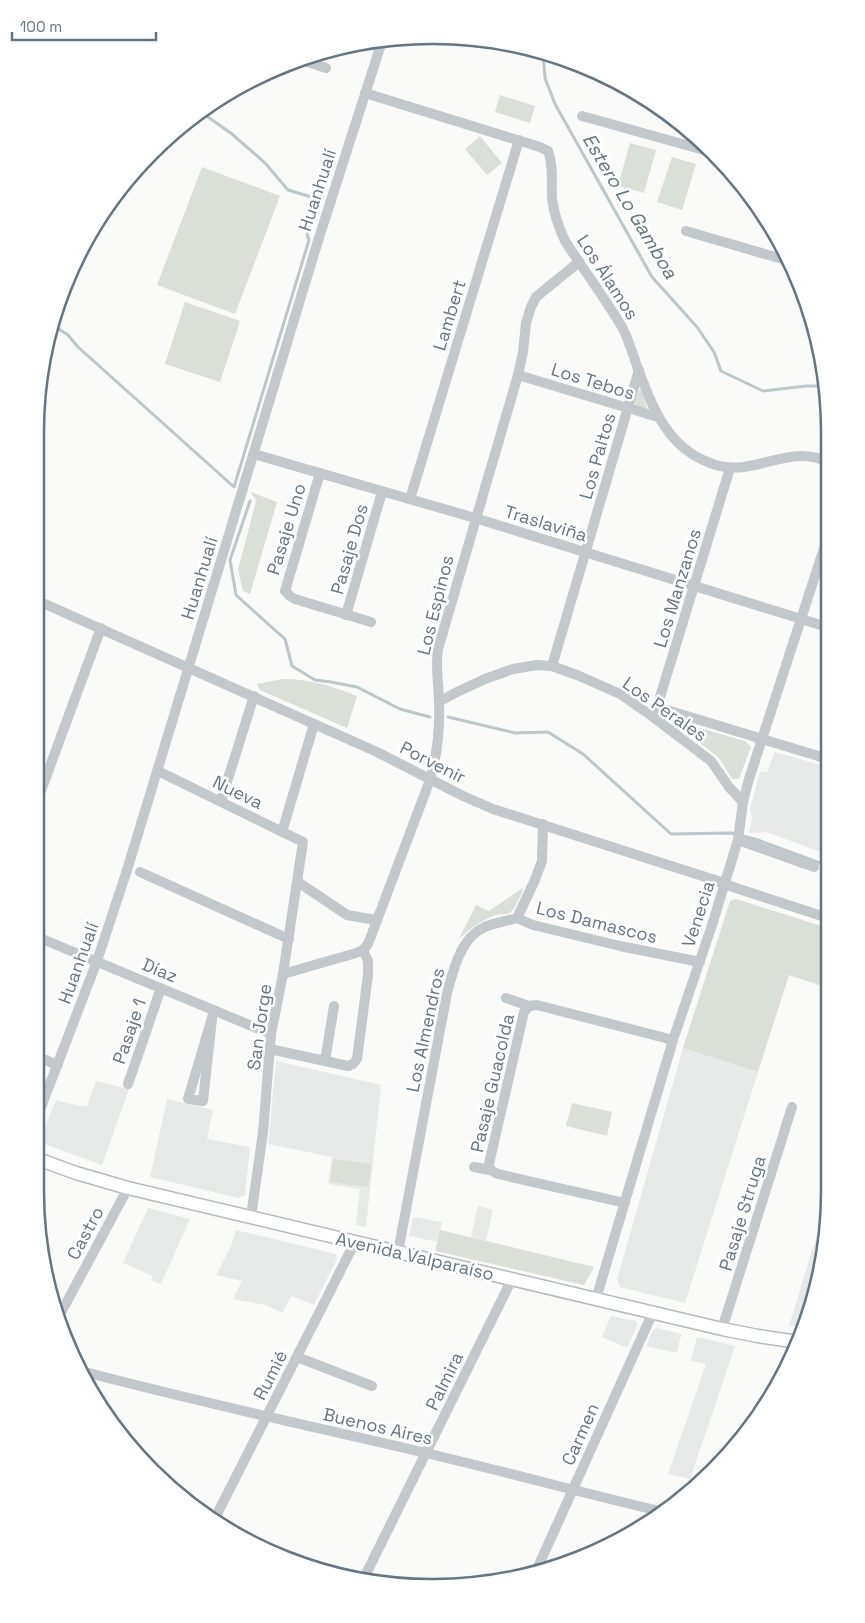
<svg xmlns="http://www.w3.org/2000/svg" width="865" height="1623" viewBox="0 0 865 1623" font-family="'Space Grotesk',sans-serif">
<style>
.built{fill:#e8e9e9}
.green{fill:#dadfd7}
.lines{fill:none;stroke-linecap:round;stroke-linejoin:round}
.stream{stroke:#bbc7cb;stroke-width:3}
.major-casing{stroke:#b5babe;stroke-width:15}
.minor{stroke:#c3c8cc;stroke-width:10}
.major{stroke:#fff;stroke-width:12}
.labels{text-anchor:middle;dominant-baseline:central;stroke-width:5;stroke-linejoin:round;paint-order:stroke}
.street-label{font-size:18px;fill:#657683;stroke:#fff}
.water-label{font-size:19px;font-style:italic;fill:#60757c;stroke:#fff}
.rim{fill:none;stroke:#657683;stroke-width:2.5}
</style>
<rect width="100%" height="100%" fill="#fafaf8"/>
<g class="built">
<polygon points="775,752 828,767 828,855 767,832 749,833 752,820 750,809 760,772 767,772"/>
<polygon points="683,1048 758,1072 685,1303 620,1287 617,1280"/>
<polygon points="276,1061 381,1085 366,1227 356,1225 360,1189 328,1184 332,1157 268,1144"/>
<polygon points="96,1081 129,1089 102,1165 39,1142 56,1100 79,1106 87,1106"/>
<polygon points="167,1099 213,1110 207,1139 250,1147 245,1195 239,1198 150,1177"/>
<polygon points="829,1195 829,1216 817,1293 804,1326 789,1326"/>
<polygon points="478,1206 493,1210 486,1241 471,1237"/>
<polygon points="148,1208 190,1219 161,1284 151,1280 153,1276 123,1263"/>
<polygon points="413,1217 442,1222 438,1242 409,1236"/>
<polygon points="236,1230 336,1254 337,1259 314,1305 292,1296 282,1313 266,1305 233,1299 242,1281 216,1275 231,1246"/>
<polygon points="611,1316 636,1321 637,1325 627,1348 602,1337"/>
<polygon points="657,1328 681,1334 677,1353 646,1346 653,1330"/>
<polygon points="697,1337 735,1346 690,1479 668,1474 706,1364 691,1361"/>
</g>
<g class="green">
<polygon points="500,95 535,106 530,123 495,112"/>
<polygon points="480,136 502,163 487,175 465,149"/>
<polygon points="630,143 656,150 644,193 618,186"/>
<polygon points="672,157 696,164 682,210 657,202"/>
<polygon points="202,167 280,196 235,314 157,285"/>
<polygon points="185,302 240,321 220,382 165,364"/>
<polygon points="639,390 641,390 647,407 646,409 636,407 635,402"/>
<polygon points="251,492 277,502 250,594 243,591 238,570 256,501"/>
<path d="M283 679C309 679 333 686 357 696L347 728 260 690 257 684Z"/>
<polygon points="669,719 745,741 751,747 739,779 732,779 719,758"/>
<path d="M524 887C521 894 517 906 511 912 506 916 501 913 496 915 481 920 470 929 459 939L476 905 489 911Z"/>
<polygon points="736,899 828,928 828,988 789,975 758,1072 683,1048 730,901"/>
<polygon points="572,1103 612,1112 607,1136 566,1126"/>
<polygon points="333,1159 372,1164 368,1187 330,1182"/>
<polygon points="440,1230 594,1267 584,1285 435,1251"/>
</g>
<g class="lines">
<g class="stream">
<polyline points="543,52 545,78 555,104 652,277 697,327 714,352 721,371 763,391 806,386 827,386"/>
<polyline points="51,324 68,335 78,347 234,487 309,240 307,234 318,199 288,190 265,163 232,134 201,112"/>
<polyline points="250,501 230,560 236,595 285,639 292,666 315,680 331,682 357,687 400,709 430,717"/>
<polyline points="448,717 515,733 548,732 583,754 671,834 731,833 758,840 828,866"/>
</g>
<g class="major-casing">
<polyline id="major" points="35,1158 76,1173 128,1188 722,1329 758,1336 798,1342"/>
</g>
<g class="minor">
<polyline points="299,59 326,68"/>
<path d="M365 93 540 147 548 151C554 166 551 183 552 199 554 213 559 228 565 241 584 270 604 297 622 327 629 340 633 355 638 369 654 411 669 451 716 465 753 477 790 443 827 462"/>
<polyline points="582,116 711,152"/>
<polyline points="686,231 789,261"/>
<polyline points="518,375 658,417"/>
<polyline points="254,454 475,518 827,627"/>
<polyline points="320,473 285,591 290,596 295,599 371,622"/>
<polyline points="410,499 519,140"/>
<polyline points="36,600 377,752 463,796 493,809 715,880 733,887 828,918"/>
<polyline points="346,615 382,492"/>
<polyline points="552,666 639,370"/>
<polyline points="439,702 455,693 485,679 513,669 537,665 552,666 577,675 620,694 649,714 711,761 729,787 743,802"/>
<polyline points="657,707 828,759"/>
<polyline points="649,714 657,707 730,468"/>
<polyline points="158,771 303,842 283,974 271,1034 263,1132 251,1217"/>
<polyline points="221,801 254,696"/>
<polyline points="35,807 101,628"/>
<polyline points="282,832 314,724"/>
<polyline points="738,840 814,867"/>
<polyline points="140,872 289,939"/>
<polyline points="298,882 347,915 376,920"/>
<polyline points="517,918 533,925 620,946 700,962"/>
<polyline points="35,936 271,1034"/>
<path d="M283 974 356 953 363 950 368 944 430 780C437 755 440 728 439 703 439 685 435 668 438 649L518 375 523 352 526 323 531 307 536 297 579 262"/>
<polyline points="506,998 529,1006"/>
<polyline points="212,1019 203,1101 188,1099 214,1011"/>
<polyline points="270,1049 348,1066 353,1064 357,1059 368,975 368,961 363,950"/>
<polyline points="35,1056 58,1065"/>
<polyline points="325,1061 334,1006"/>
<polyline points="128,1084 161,988"/>
<polyline points="35,1123 97,961 128,867 317,244 383,38"/>
<polyline points="474,1167 490,1170"/>
<polyline points="625,1203 498,1174 490,1170 489,1164 524,1012 529,1006 537,1005 673,1040"/>
<path d="M398 1252 447 993C454 968 461 934 490 925 499 922 508 921 517 918L534 882 542 861 543 824"/>
<polyline points="596,1299 673,1040 712,925 738,840 743,802 749,779 827,539"/>
<polyline points="57,1320 128,1188"/>
<polyline points="722,1329 792,1107"/>
<polyline points="297,1357 372,1386"/>
<path d="M85 1372C195 1401 306 1425 417 1451 500 1470 582 1493 664 1512"/>
<polyline points="213,1522 355,1242"/>
<polyline points="537,1569 653,1312"/>
<polyline points="364,1578 512,1279"/>
</g>
<use href="#major" class="major"/>
</g>
<g class="labels">
<g class="street-label">
<text transform="translate(317 190) rotate(-72)">Huanhualí</text>
<text transform="translate(608 277) rotate(57)">Los Álamos</text>
<text transform="translate(449 315) rotate(-73)">Lambert</text>
<text transform="translate(593 381) rotate(17)">Los Tebos</text>
<text transform="translate(597 456) rotate(-74)">Los Paltos</text>
<text transform="translate(546 523) rotate(17)">Traslaviña</text>
<text transform="translate(286 529) rotate(-73)">Pasaje Uno</text>
<text transform="translate(349 549) rotate(-74)">Pasaje Dos</text>
<text transform="translate(199 578) rotate(-73)">Huanhualí</text>
<text transform="translate(677 588) rotate(-73)">Los Manzanos</text>
<text transform="translate(435 605) rotate(-76)">Los Espinos</text>
<text transform="translate(665 709) rotate(35)">Los Perales</text>
<text transform="translate(433 762) rotate(27)">Porvenir</text>
<text transform="translate(238 792) rotate(26)">Nueva</text>
<text transform="translate(698 914) rotate(-72)">Venecia</text>
<text transform="translate(597 922) rotate(14)">Los Damascos</text>
<text transform="translate(78 963) rotate(-70)">Huanhualí</text>
<text transform="translate(160 970) rotate(23)">Díaz</text>
<text transform="translate(259 1027) rotate(-82)">San Jorge</text>
<text transform="translate(425 1030) rotate(-78)">Los Almendros</text>
<text transform="translate(129 1031) rotate(-71)">Pasaje 1</text>
<text transform="translate(492 1083) rotate(-77)">Pasaje Guacolda</text>
<text transform="translate(742 1213) rotate(-73)">Pasaje Struga</text>
<text transform="translate(85 1233) rotate(-62)">Castro</text>
<text transform="translate(415 1256) rotate(13)">Avenida Valparaíso</text>
<text transform="translate(270 1375) rotate(-63)">Rumié</text>
<text transform="translate(444 1381) rotate(-64)">Palmira</text>
<text transform="translate(378 1426) rotate(13)">Buenos Aires</text>
<text transform="translate(580 1434) rotate(-66)">Carmen</text>
</g>
<g class="water-label">
<text transform="translate(630 206) rotate(59)">Estero Lo Gamboa</text>
</g>
</g>
<path d="M0 0H865V1623H0ZM432 44H433A388 388 0 0 1 821 432V1191A388 388 0 0 1 433 1579H432A388 388 0 0 1 44 1191V432A388 388 0 0 1 432 44Z" fill="#fff" fill-rule="evenodd"/>
<path class="rim" d="M432 44H433A388 388 0 0 1 821 432V1191A388 388 0 0 1 433 1579H432A388 388 0 0 1 44 1191V432A388 388 0 0 1 432 44Z"/>
<path d="M12 32v8h144v-8" fill="none" stroke="#657683" stroke-width="2.5"/>
<text x="20" y="32" font-size="15" fill="#657683" stroke="#ffffff" stroke-width="4" paint-order="stroke">100 m</text>
</svg>
